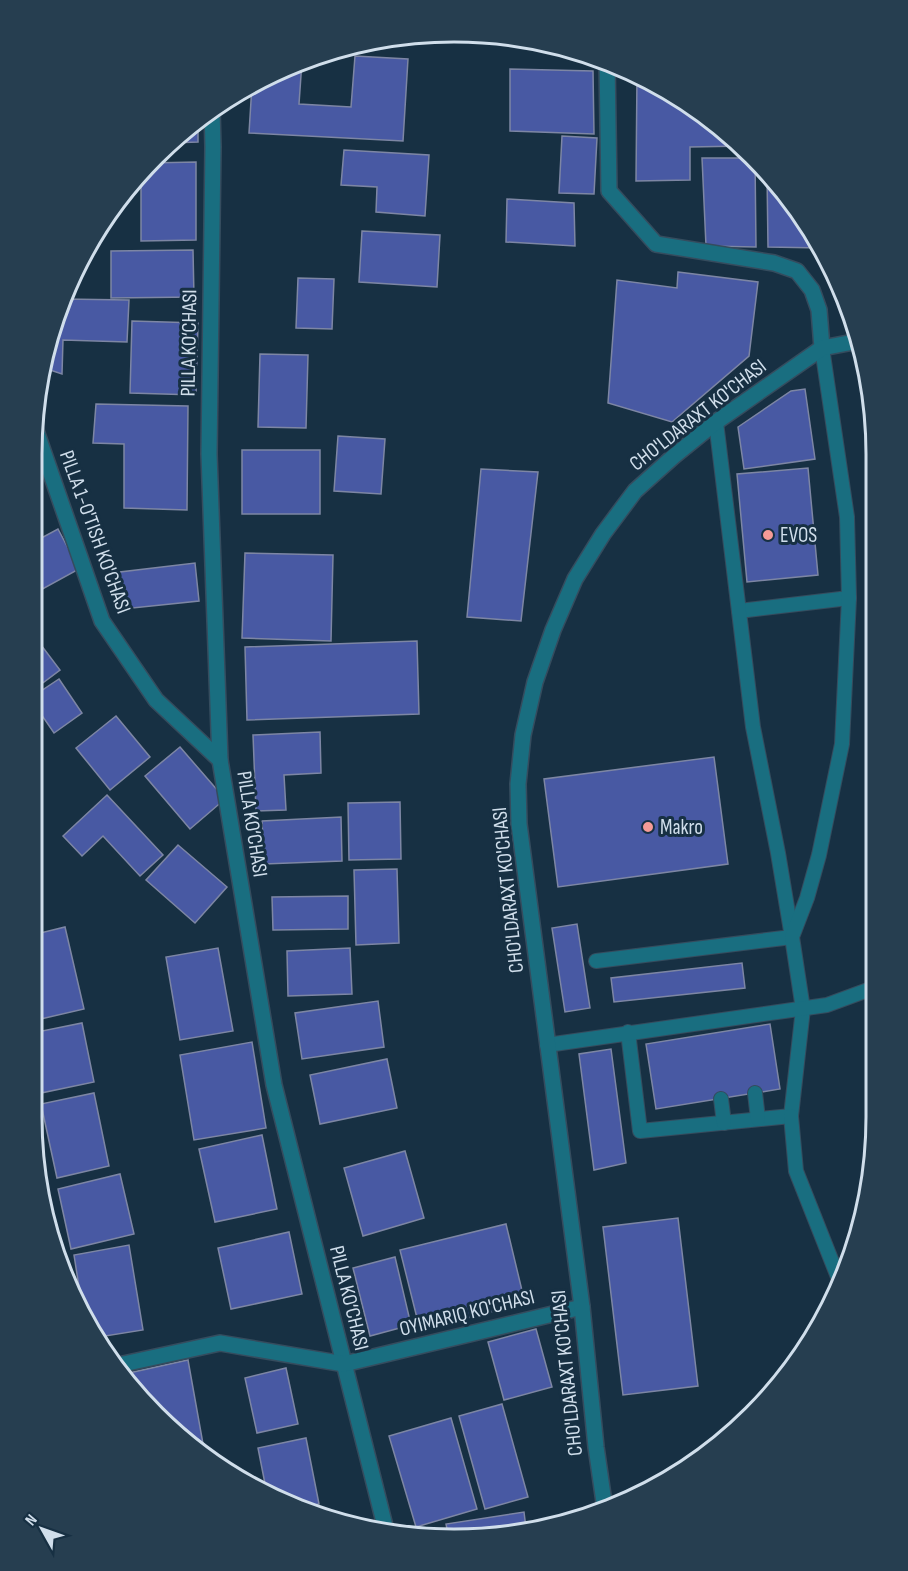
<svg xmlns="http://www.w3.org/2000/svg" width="908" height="1571" viewBox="0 0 908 1571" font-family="'Sofia Sans Condensed',sans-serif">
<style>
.building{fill:#4859a3;stroke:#7d86a4;stroke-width:1.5}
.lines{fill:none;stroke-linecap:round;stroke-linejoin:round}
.service-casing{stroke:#354c5e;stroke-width:16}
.minor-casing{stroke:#354c5e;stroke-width:18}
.service{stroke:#196e80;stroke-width:14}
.minor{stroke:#196e80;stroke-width:15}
.poi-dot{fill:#f59b97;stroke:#173043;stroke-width:2}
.labels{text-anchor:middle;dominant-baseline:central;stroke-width:6;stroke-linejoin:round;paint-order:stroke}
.street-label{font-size:21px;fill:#d0deeb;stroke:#173043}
.poi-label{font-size:21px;fill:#d0deeb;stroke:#173043;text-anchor:start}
.rim{fill:none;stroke:#d0deeb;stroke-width:3}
</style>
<rect width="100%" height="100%" fill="#173043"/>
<g class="building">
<polygon points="355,56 408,59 403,141 249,133 252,85 292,64 302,61 299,104 351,107"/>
<polygon points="510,69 593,71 594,134 510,131"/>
<polygon points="637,75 688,103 742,146 690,147 690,180 636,181"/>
<polygon points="198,120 198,142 171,143"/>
<polygon points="562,136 597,138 594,194 559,193"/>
<polygon points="344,150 429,155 425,216 376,212 377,187 341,185"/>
<polygon points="702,158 755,158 756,247 706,246"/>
<polygon points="196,162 196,240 141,241 141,173 149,163"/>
<polygon points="767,174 820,242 822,248 768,247"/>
<polygon points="507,199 574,203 575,246 506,242"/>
<polygon points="362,231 440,235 437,287 359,282"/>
<polygon points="193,250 194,297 111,298 111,251"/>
<polygon points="678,272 758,282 749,356 672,422 608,403 617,280 677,288"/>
<polygon points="298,278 334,279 332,329 296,328"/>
<polygon points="63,299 129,300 127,342 63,340 62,374 44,368 54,318"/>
<polygon points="132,321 198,323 196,395 130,393"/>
<polygon points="260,354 308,355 306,428 258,427"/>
<polygon points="805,389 815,459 744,469 738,427 791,391"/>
<polygon points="96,404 188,406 187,510 124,508 124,444 93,443"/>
<polygon points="338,436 385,439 381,494 334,491"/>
<rect x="242" y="450" width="78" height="64"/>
<polygon points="808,468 818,575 747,582 737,474"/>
<polygon points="481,469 538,472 521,621 467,617"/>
<polygon points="58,529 79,569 35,593 40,601 32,606 32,543"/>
<polygon points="245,553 333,555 331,641 242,638"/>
<polygon points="195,563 199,601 123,609 120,572"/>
<polygon points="32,633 60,670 32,691"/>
<polygon points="417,641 419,714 247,720 245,647"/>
<polygon points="59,679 82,713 54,733 32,701 32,697"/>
<polygon points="116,716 150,757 110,790 76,748"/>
<polygon points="320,732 321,773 284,775 286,810 256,811 253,735"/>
<polygon points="180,747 225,799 190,829 145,776"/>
<polygon points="714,757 728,864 558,887 544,779"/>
<polygon points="107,795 163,855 140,876 103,836 82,856 63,836"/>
<polygon points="400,802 401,859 349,860 348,803"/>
<polygon points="341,817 342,861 264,864 262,821"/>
<polygon points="178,845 227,887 195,923 146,880"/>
<polygon points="397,869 399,943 356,945 354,870"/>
<polygon points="348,896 348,929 273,930 272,897"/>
<polygon points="577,924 590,1008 565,1012 552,928"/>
<polygon points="65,927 84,1009 32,1021 32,935"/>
<polygon points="218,948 233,1031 180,1040 166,957"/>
<polygon points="350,948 352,994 288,996 287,951"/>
<polygon points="742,963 745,988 614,1002 611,978"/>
<polygon points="378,1001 384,1047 302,1059 295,1013"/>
<polygon points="82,1023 94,1082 41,1093 32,1044 32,1033"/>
<polygon points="770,1024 780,1089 656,1109 646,1044"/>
<polygon points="252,1042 266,1128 194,1140 180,1055"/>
<polygon points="611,1049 626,1163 594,1170 579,1054"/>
<polygon points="387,1059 397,1108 320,1124 310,1075"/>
<polygon points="94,1093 109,1166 57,1178 41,1104"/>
<polygon points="262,1135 277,1209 215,1222 199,1149"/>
<polygon points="405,1151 424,1218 363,1236 344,1168"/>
<polygon points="120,1174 134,1234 71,1249 58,1189"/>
<polygon points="678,1218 698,1386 623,1395 603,1227"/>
<polygon points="506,1224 525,1303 420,1330 400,1250"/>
<polygon points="289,1232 302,1294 231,1309 218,1248"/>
<polygon points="129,1245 143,1330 99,1337 82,1306 74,1255"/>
<polygon points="395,1257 411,1325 370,1336 353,1268"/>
<polygon points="536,1329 552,1387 504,1400 488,1342"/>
<polygon points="188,1360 205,1455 120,1375"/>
<polygon points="286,1368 298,1424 257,1433 245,1378"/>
<polygon points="502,1404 528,1497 485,1509 459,1416"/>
<polygon points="451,1418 477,1509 416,1527 389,1436"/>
<polygon points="306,1438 319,1504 304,1507 266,1489 258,1448"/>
<polygon points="524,1512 526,1528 454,1539 449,1539 446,1524"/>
</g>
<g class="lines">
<g class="service-casing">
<g id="service">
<polyline points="739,611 849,598"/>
<polyline points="596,961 792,937 778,853 753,727 716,422"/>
<polyline points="628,1032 640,1131 791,1116 803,1009 792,937 807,898 819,855 842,744 849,598 847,517 822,348"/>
<polyline points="547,1045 827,1005 876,987"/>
<polyline points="755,1093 758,1119"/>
<polyline points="721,1099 724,1123"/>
<polyline points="791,1116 796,1171 840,1282"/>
</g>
</g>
<g class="minor-casing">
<g id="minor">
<polyline points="607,61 609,191 656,244 774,263 797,271 812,290 819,310 822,348"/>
<polyline points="212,109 213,147 209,454 220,760 274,1085 386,1530"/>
<polyline points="33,422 102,621 156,700 220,760"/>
<polyline points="114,1366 220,1343 344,1364 582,1307"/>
<polyline points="605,1509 596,1447 582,1307 519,824 518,784 523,735 535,682 553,630 575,579 603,534 635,491 674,456 716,422 822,348 859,341"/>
</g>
</g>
<use href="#service" class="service"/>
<use href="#minor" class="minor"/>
</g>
<g class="poi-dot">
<circle cx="768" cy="535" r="6"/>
<circle cx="648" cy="827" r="6"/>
</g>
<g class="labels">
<g class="street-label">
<text transform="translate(189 343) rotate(-89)">PILLA KO‘CHASI</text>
<text transform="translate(698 415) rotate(-38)">CHO'LDARAXT KO'CHASI</text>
<text transform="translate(95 532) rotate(70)">PILLA 1-O'TISH KO'CHASI</text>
<text transform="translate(252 824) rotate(81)">PILLA KO‘CHASI</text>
<text transform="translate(508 890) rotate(-96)">CHO'LDARAXT KO'CHASI</text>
<text transform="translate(349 1298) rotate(76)">PILLA KO‘CHASI</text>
<text transform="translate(467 1313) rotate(-14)">OYIMARIQ KO'CHASI</text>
<text transform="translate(567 1373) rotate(-96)">CHO'LDARAXT KO'CHASI</text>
</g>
<g class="poi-label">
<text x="780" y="535">EVOS</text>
<text x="660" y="827">Makro</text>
</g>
</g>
<path d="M0 0H908V1571H0ZM454 42H454A412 412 0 0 1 866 454V1117A412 412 0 0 1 454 1529H454A412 412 0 0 1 42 1117V454A412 412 0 0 1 454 42Z" fill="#263e50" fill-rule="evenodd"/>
<path class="rim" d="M454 42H454A412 412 0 0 1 866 454V1117A412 412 0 0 1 454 1529H454A412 412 0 0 1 42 1117V454A412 412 0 0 1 454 42Z"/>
<g transform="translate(42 1529) rotate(310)" stroke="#173043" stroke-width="4.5" paint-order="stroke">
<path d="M0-4.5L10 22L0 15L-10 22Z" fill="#d0deeb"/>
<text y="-9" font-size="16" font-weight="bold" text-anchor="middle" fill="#d0deeb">N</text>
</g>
</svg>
